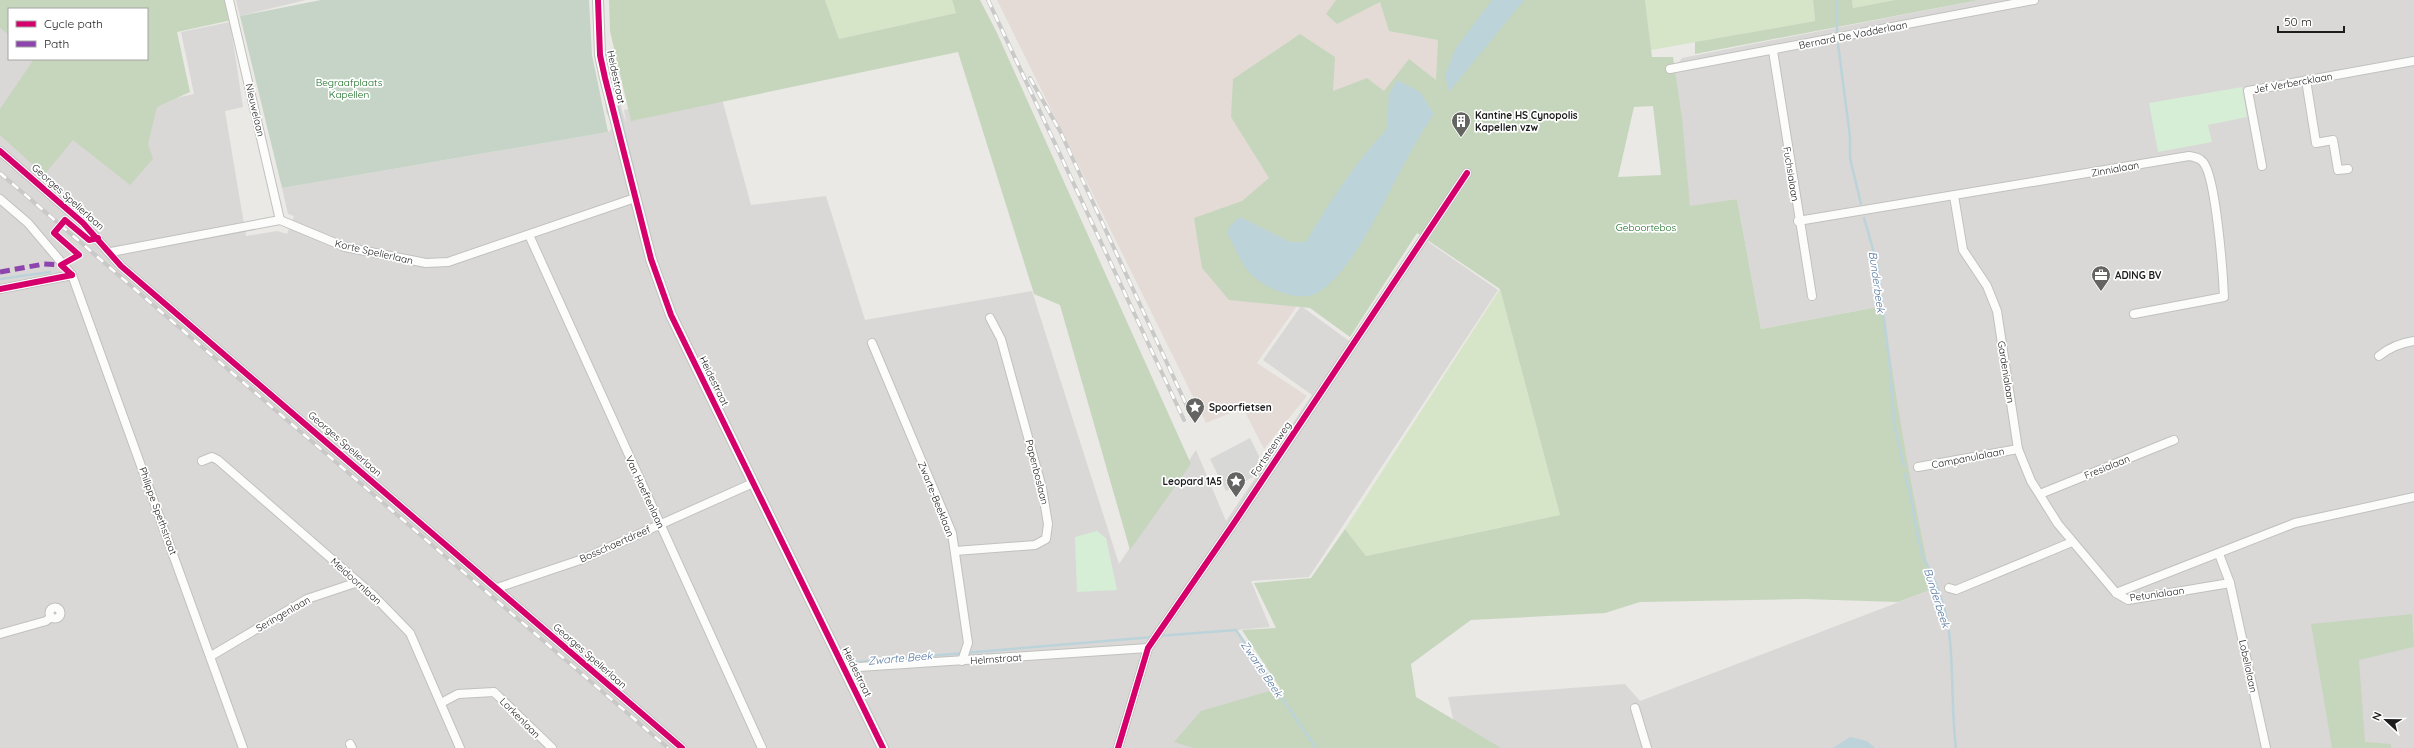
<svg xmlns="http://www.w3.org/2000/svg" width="2414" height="748" viewBox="0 0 2414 748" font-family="Quicksand,sans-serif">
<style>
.residential{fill:#d9d8d6}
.religious{fill:#d8d8d6}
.military{fill:#e4dbd6}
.grass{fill:#d6e5c7}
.forest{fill:#c6d6bd;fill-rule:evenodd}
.cemetery{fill:#c5d4c6}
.park{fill:#d6eed6}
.water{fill:#bcd3da}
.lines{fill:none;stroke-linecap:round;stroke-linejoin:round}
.stream{stroke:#bcd3da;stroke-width:2.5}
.minor-casing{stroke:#c1c1bf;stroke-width:10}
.tertiary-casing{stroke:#c1c1bf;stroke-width:12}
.minor{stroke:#fcfcfb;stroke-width:8}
.tertiary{stroke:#fcfcfb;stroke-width:10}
.rail-casing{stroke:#c9c9c8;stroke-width:4}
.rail{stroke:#fff;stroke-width:2.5;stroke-dasharray:8;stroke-linecap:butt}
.quiet{stroke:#8e44ad;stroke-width:5;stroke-dasharray:10 5;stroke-linecap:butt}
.cycleway-casing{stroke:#fff;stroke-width:8}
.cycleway{stroke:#d6006c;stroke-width:6}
.labels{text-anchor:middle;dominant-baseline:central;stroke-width:3.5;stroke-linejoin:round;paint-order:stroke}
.street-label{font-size:10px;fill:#1c1c1c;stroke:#fff}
.park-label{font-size:10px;fill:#196c23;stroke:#fff}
.poi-label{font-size:10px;font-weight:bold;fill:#1c1c1c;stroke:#fff;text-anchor:start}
.water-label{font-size:11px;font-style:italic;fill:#55779f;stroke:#fff}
</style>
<rect width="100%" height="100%" fill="#eae9e5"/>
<g class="residential">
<polygon points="0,0 9,9 9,59 95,59 109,113 194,94 181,32 230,22 243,107 225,111 246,236 277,231 287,234 294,216 288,214 282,188 608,132 614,127 606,112 595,0 604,50 626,123 624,110 719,88 751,205 826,196 865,320 1032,291 1119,564 1196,450 1226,521 1312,395 1263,360 1301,306 1352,343 1424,239 1498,290 1309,577 1251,581 1270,627 1237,630 1315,748 0,748"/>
<polygon points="236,0 306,0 240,16"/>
<polygon points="1979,0 2414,0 2414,748 1460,748 1448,697 1625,684 1640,701 1933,589 1913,499 1898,419 1883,306 1761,329 1737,199 1690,207 1666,83 1682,58"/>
</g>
<polygon class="religious" points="1250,438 1259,456 1259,474 1226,491 1210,459"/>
<polygon class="military" points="997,0 1511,0 1257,363 1307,396 1264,449 1243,408 1206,423"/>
<g class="grass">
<polygon points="825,0 952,0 956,13 839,39"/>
<polygon points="1645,0 1813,0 1815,21 1651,50"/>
<polygon points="1852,0 1895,0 1853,8"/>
<polygon points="1500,289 1560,515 1366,556 1345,529"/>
</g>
<g class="forest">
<polygon points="0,0 229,0 232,20 177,32 190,92 157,107 148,144 153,159 130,185 73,140 44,175 0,135 0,109 34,59 147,59 147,9 9,9 9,35 0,28"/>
<polygon points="609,0 825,0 839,39 956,13 952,0 980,0 997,33 1191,464 1130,550 1060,305 1034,294 958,52 631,121 610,31"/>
<path d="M1336 0H1645L1652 57H1673L1682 118 1690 206 1737 199 1761 329 1883 306C1896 402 1912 495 1933 589L1898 602 1804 599 1640 602 1605 613 1471 620 1411 664 1416 697 1501 748H1193L1174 742 1201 711 1280 688 1242 630 1276 628 1254 583 1311 578 1345 529 1366 556 1560 515 1500 289 1417 233 1350 337 1310 308 1229 300 1202 268 1194 218 1242 201 1269 178 1231 117 1233 79 1300 34 1335 57 1333 91 1367 78 1384 91 1409 59 1436 80 1438 40 1389 31 1380 2 1337 24 1326 14ZM1653 106 1661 175 1618 177 1634 107Z"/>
<polygon points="1813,0 1852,0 1853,8 1895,0 1979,0 1695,54 1695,42 1815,21"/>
<polygon points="2412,614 2414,647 2359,660 2365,742 2391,744 2391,748 2332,748 2311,624"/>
</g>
<polygon class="cemetery" points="321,0 589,0 592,55 608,132 282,188 240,16"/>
<g class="park">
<polygon points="2242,87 2247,117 2208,125 2212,142 2158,152 2149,103"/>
<polygon points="1097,531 1106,538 1117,590 1077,592 1075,537"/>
</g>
<g class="water">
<polygon points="1492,0 1524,0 1449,92 1445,75 1456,48"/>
<path d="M1397 80 1420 92 1434 114C1425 127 1416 141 1409 155 1388 192 1354 272 1317 293 1299 303 1264 288 1251 274 1241 264 1235 247 1228 235L1229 227 1240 217 1290 242H1306C1330 201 1355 163 1387 129L1389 94Z"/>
<polygon points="1850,737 1867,741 1875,748 1833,748"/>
</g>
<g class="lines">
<g class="stream">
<polyline points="1837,0 1837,35"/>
<polyline points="1838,44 1850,137 1850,158 1861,204"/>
<polyline points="605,52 634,172"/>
<polyline points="1864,218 1877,263 1890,367 1894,423 1904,466"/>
<polyline points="0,279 50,272"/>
<path d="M1905 474C1913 501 1915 528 1922 554 1925 562 1930 569 1933 577 1940 593 1947 614 1949 632 1954 671 1951 709 1956 748"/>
<polyline points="1158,636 1236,630 1316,748"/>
<polyline points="845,663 1153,637"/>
</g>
<g class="minor-casing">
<g id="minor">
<polyline points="229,0 280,220"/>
<polyline points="1773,51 1812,296"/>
<polyline points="1670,69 2034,0"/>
<polyline points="2306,80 2316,143 2333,140 2338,170 2348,169"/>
<polyline points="0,151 83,223 121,266 682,748"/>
<polyline points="2262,166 2248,91 2414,61"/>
<polyline points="1954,196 1963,250 1987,286 1997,311 2018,449 2031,481 2058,524 2116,593 2128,600 2230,583"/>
<polyline points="0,199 28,223 72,275 243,748"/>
<path d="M1798 221 2189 156C2195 157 2200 158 2203 162 2216 176 2223 274 2224 297L2134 314"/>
<polyline points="529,235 762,748"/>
<polyline points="111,252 280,220 345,247 426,263 448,262 635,198"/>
<polyline points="0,289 72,275"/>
<polyline points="872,343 952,533 968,643 962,661"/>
<path d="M2379 356C2390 347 2400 343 2414 341"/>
<polyline points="202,461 212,457 218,460 373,595 410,633 460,748"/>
<polyline points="1918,467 2018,449"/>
<polyline points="2040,494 2174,440"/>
<polyline points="955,551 1035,545 1046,539 1048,524 1042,488 1001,339 990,318"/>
<polyline points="2219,554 2230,583 2266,748"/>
<polyline points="497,588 583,559 753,483"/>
<polyline points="1949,588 1956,590 2072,542"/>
<polyline points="2116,593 2295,523 2414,497"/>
<circle cx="55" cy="613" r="5.5"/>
<polyline points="0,634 46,621 51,617"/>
<polyline points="211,656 307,599 358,582"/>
<polyline points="844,668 1148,648"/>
<polyline points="441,703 458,694 494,692 552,748"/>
<polyline points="1635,708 1647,748"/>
<polyline points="350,744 352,748"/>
<polyline points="1118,748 1148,648 1234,523 1467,173"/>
</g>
</g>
<g class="tertiary-casing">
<polyline id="tertiary" points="598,0 600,55 605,78 651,259 671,315 883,748"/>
</g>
<use href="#minor" class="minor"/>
<use href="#tertiary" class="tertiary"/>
<g class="rail-casing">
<g id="rail">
<polyline points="988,0 1184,420"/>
<polyline points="1030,78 1060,131 1191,415"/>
<polyline points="0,173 668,748"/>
</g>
</g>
<use href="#rail" class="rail"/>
<polyline class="quiet" points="0,272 44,264 61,265"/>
<g class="cycleway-casing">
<g id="cycleway">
<polyline points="598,0 600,55 605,78 651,259 671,315 883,748"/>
<polyline points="0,151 83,223 121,266 682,748"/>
<polyline points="72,275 61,265 79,255 54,233 65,220 89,240 98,238"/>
<polyline points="0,289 72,275"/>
<polyline points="1118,748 1148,648 1234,523 1467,173"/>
</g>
</g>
<use href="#cycleway" class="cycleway"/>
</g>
<defs>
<g id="building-pin" transform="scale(1)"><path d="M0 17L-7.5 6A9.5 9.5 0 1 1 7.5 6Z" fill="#646462" stroke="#fff"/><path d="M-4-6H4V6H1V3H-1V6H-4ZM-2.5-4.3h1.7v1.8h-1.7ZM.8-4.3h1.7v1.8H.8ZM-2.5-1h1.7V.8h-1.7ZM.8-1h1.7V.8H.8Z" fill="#fff"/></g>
<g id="office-pin" transform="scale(1)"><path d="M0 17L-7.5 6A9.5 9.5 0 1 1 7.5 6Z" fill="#646462" stroke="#fff"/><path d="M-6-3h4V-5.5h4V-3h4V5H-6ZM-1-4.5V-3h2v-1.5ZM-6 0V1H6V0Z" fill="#fff"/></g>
<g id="sight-pin" transform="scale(1)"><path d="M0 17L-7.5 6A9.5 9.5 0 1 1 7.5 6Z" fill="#646462" stroke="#fff"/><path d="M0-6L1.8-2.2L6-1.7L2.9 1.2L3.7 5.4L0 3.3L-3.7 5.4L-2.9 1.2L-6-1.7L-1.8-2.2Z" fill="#fff"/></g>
</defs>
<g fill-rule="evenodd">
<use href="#building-pin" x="1461" y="121"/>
<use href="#office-pin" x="2101" y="275"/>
<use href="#sight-pin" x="1195" y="407"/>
<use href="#sight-pin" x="1236" y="481"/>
</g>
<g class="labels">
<g class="street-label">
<text transform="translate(1853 35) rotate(-11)">Bernard De Vadderlaan</text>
<text transform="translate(616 77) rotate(78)">Heidestraat</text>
<text transform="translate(2293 83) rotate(-10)">Jef Verbercklaan</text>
<text transform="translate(255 110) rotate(77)">Nieuwelaan</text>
<text transform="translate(2115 169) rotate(-10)">Zinnialaan</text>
<text transform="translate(1791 174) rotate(81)">Fuchsialaan</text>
<text transform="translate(68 197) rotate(42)">Georges Spelierlaan</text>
<text transform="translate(374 252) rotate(13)">Korte Spelierlaan</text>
<text transform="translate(2006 372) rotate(81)">Gardenialaan</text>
<text transform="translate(714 381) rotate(64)">Heidestraat</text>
<text transform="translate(345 444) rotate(41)">Georges Spelierlaan</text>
<text transform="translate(1271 449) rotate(-56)">Fortsteenweg</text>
<text transform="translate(1968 458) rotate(-11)">Campanulalaan</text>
<text transform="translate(2107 467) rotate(-22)">Fresialaan</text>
<text transform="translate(1037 472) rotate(76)">Papenboslaan</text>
<text transform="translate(645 492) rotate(65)">Van Haeftenlaan</text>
<text transform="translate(936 499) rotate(68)">Zwarte-Beeklaan</text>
<text transform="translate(158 511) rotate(70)">Philippe Spethstraat</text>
<text transform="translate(615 544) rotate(-24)">Bosschaertdreef</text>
<text transform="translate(356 581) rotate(42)">Meidoornlaan</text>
<text transform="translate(2157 594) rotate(-8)">Petunialaan</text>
<text transform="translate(283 614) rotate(-30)">Seringenlaan</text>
<text transform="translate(590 656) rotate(41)">Georges Spelierlaan</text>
<text transform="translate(996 659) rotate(-4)">Helmstraat</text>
<text transform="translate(2248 666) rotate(78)">Lobelialaan</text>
<text transform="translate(857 672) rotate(64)">Heidestraat</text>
<text transform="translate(520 718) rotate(45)">Lorkenlaan</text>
</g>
<g class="park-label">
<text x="349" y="82">Begraafplaats<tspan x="349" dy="12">Kapellen</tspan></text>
<text x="1646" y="227">Geboortebos</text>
</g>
<g class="poi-label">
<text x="1475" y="115">Kantine HS Cynopolis<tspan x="1475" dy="12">Kapellen vzw</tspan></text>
<text x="2115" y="275">ADING BV</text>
<text x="1209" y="407">Spoorfietsen</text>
<text x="1222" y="481" text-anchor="end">Leopard 1A5</text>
</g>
<g class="water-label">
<text transform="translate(1877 282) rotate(82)">Bunderbeek</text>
<text transform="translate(1937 598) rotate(72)">Bunderbeek</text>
<text transform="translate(900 658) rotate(-5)">Zwarte Beek</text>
<text transform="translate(1262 669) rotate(56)">Zwarte Beek</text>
</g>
</g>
<rect x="8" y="8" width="140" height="52" fill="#ffffff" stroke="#a4a4a4"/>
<rect x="16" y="21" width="20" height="6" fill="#d6006c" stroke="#a4a4a4"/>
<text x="44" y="28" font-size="12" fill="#1c1c1c">Cycle path</text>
<rect x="16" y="41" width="20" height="6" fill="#8e44ad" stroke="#a4a4a4"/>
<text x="44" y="48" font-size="12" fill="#1c1c1c">Path</text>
<g transform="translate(2386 720) rotate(292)" stroke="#ffffff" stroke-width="3" paint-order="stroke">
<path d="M0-3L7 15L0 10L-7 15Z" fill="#1c1c1c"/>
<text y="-6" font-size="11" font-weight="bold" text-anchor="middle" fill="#1c1c1c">N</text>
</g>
<path d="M2278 26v6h66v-6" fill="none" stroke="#1c1c1c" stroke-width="2"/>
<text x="2284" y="26" font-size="12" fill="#1c1c1c" stroke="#ffffff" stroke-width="3" paint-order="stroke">50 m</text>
</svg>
